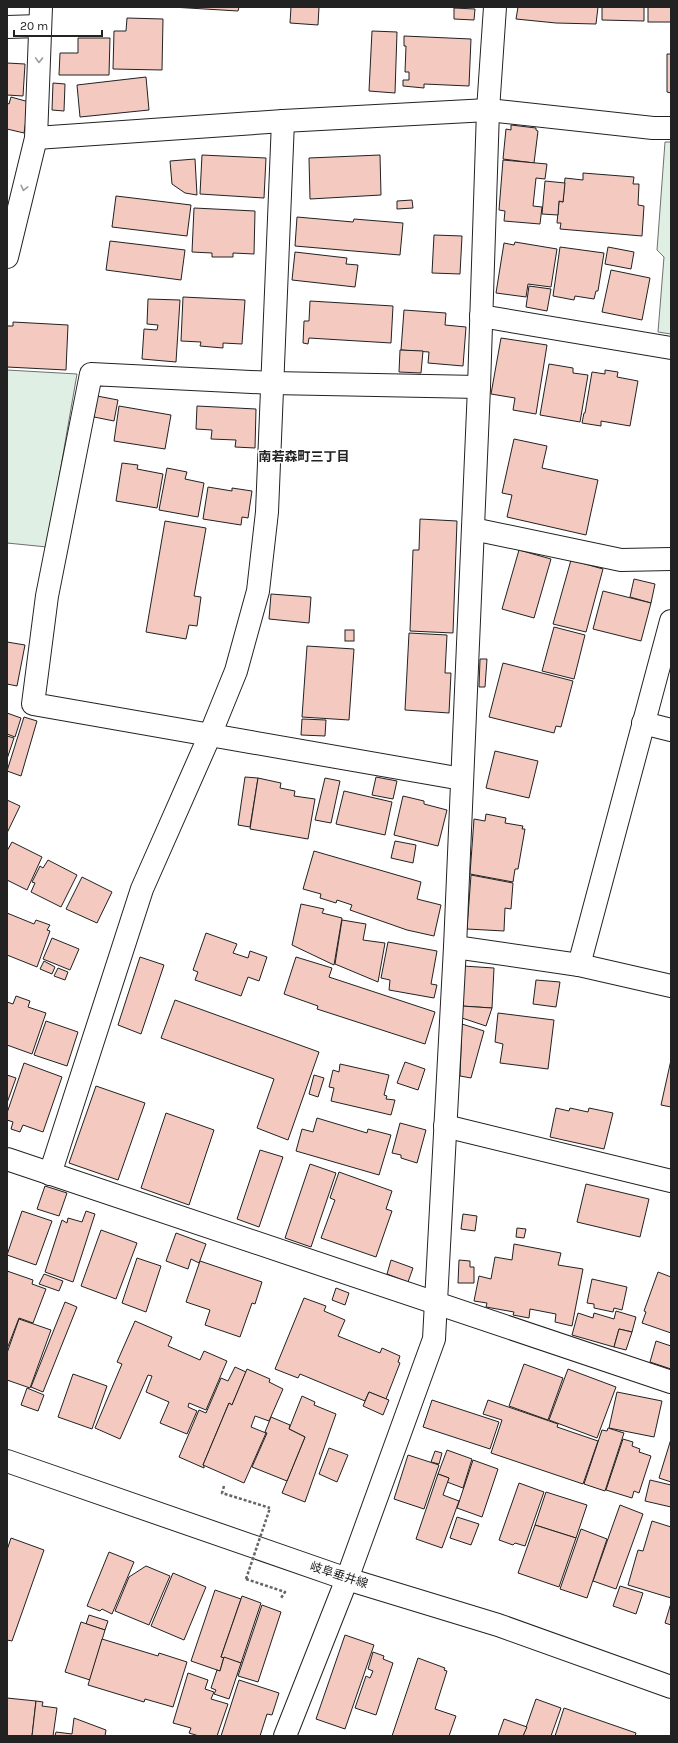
<svg xmlns="http://www.w3.org/2000/svg" width="678" height="1743" viewBox="0 0 678 1743" font-family="Karla,'Noto Sans JP',sans-serif">
<style>
.green{fill:#e0efe3;stroke:#6f6f6f}
.building{fill:#f3c9c0;stroke:#222}
.lines{fill:none;stroke-linecap:round;stroke-linejoin:round}
.street-casing{stroke:#222;stroke-width:24}
.primary-casing{stroke:#222;stroke-width:24}
.path{stroke:#646464;stroke-width:2.5;stroke-dasharray:3 2;stroke-linecap:butt}
.street{stroke:#fff;stroke-width:22}
.primary{stroke:#fff;stroke-width:22}
.path-bridge{stroke:#646464;stroke-width:2.5;stroke-dasharray:3 2;stroke-linecap:butt}
.oneway{stroke:#9c9c9c}
.labels{text-anchor:middle;dominant-baseline:central;stroke-width:3;stroke-linejoin:round;paint-order:stroke}
.street-label{font-size:12px;fill:#222;stroke:#fff}
.neighbourhood-label{font-size:13px;font-weight:bold;fill:#222;stroke:#fff}
</style>
<rect width="100%" height="100%" fill="#fff"/>
<g class="green">
<polygon points="665,142 671,142 671,334 658,332 664,257 657,250"/>
<polygon points="7,370 77,374 47,547 7,543"/>
</g>
<g class="building">
<polygon points="172,7 239,7 238,11"/>
<polygon points="291,7 325,7 319,7 318,25 290,23"/>
<polygon points="518,7 598,7 596,24 556,23 516,19"/>
<polygon points="602,7 644,7 644,21 602,20"/>
<rect x="648" y="7" width="23" height="15"/>
<polygon points="454,8 475,9 474,20 454,19"/>
<polygon points="127,18 163,19 162,70 113,69 114,31 126,31"/>
<polygon points="372,31 397,32 395,93 369,91"/>
<polygon points="404,36 471,39 469,86 424,84 424,88 403,86 403,80 409,80 409,72 405,72 406,46 404,46"/>
<polygon points="78,38 110,38 109,75 59,75 60,53 78,53"/>
<polygon points="667,54 671,54 671,93 667,92"/>
<polygon points="7,63 25,64 23,96 7,95"/>
<polygon points="146,77 149,110 80,117 77,85"/>
<polygon points="53,83 65,84 64,111 52,110"/>
<polygon points="11,97 29,102 24,133 7,129 7,103 9,104"/>
<polygon points="511,125 536,128 536,130 538,131 534,163 503,159 506,129 511,130"/>
<polygon points="202,155 266,158 264,198 200,194"/>
<polygon points="380,155 381,195 310,199 309,158"/>
<polygon points="195,159 197,195 185,193 172,184 170,161"/>
<polygon points="503,160 547,164 545,179 536,178 533,206 542,207 540,224 504,221 505,211 499,210"/>
<polygon points="583,173 634,177 633,184 639,184 638,205 644,206 642,236 560,229 561,223 557,223 559,201 563,202 565,178 583,180"/>
<polygon points="545,181 565,183 563,202 559,201 558,215 542,214"/>
<polygon points="116,196 191,205 187,236 112,227"/>
<polygon points="412,200 413,208 397,209 397,201"/>
<polygon points="194,208 255,211 254,254 233,253 233,257 212,257 212,253 192,252"/>
<polygon points="297,217 353,222 354,219 403,223 400,255 295,246"/>
<polygon points="434,235 462,236 460,274 432,273"/>
<polygon points="110,241 185,250 181,280 106,270"/>
<polygon points="515,242 557,249 551,287 528,284 526,297 496,293 504,243 514,245"/>
<polygon points="560,247 604,253 598,291 596,291 594,299 575,296 574,300 553,296"/>
<polygon points="608,247 634,252 631,269 605,264"/>
<polygon points="295,252 347,258 346,264 358,265 355,287 292,280"/>
<polygon points="611,270 650,278 642,320 602,312"/>
<polygon points="529,286 551,289 547,311 526,307"/>
<polygon points="183,297 245,300 242,344 223,343 223,348 200,346 201,342 181,341"/>
<polygon points="148,299 180,300 176,362 142,359 144,329 157,330 158,325 147,324"/>
<polygon points="310,301 393,306 391,343 309,338 308,344 303,343 304,321 309,321"/>
<polygon points="404,310 446,313 445,325 466,327 463,366 428,363 429,352 401,350"/>
<polygon points="13,322 68,325 66,370 7,367 7,326 13,326"/>
<polygon points="501,338 547,345 536,414 513,410 515,398 491,394"/>
<polygon points="400,350 423,351 421,373 399,372"/>
<polygon points="549,364 573,368 573,373 588,375 580,422 540,415"/>
<polygon points="605,370 618,372 617,377 638,381 630,426 601,421 601,426 582,423 584,413 585,413 592,372 605,374"/>
<polygon points="97,396 118,400 114,421 94,417"/>
<polygon points="119,406 171,415 165,449 114,441"/>
<polygon points="197,406 256,409 255,448 235,447 236,440 211,439 212,430 196,429"/>
<polygon points="514,439 547,446 542,468 598,480 586,535 507,517 512,495 502,493"/>
<polygon points="122,463 138,465 137,469 163,474 157,508 116,501"/>
<polygon points="167,468 187,472 185,479 204,483 198,517 159,510"/>
<polygon points="208,487 232,491 232,488 252,491 248,518 242,517 241,525 203,519"/>
<polygon points="420,519 457,521 453,633 410,631 413,550 419,550"/>
<polygon points="165,521 206,528 194,596 201,597 197,626 189,625 186,639 146,632"/>
<polygon points="519,550 551,559 534,618 502,609"/>
<polygon points="571,560 603,569 586,632 553,624"/>
<polygon points="634,579 655,584 651,603 630,597"/>
<polygon points="603,591 651,603 641,641 593,629"/>
<polygon points="271,594 311,597 309,623 269,619"/>
<polygon points="554,627 585,635 574,679 542,671"/>
<rect x="345" y="630" width="9" height="11"/>
<polygon points="409,633 447,635 445,673 451,673 449,713 405,710"/>
<polygon points="7,642 25,645 17,686 7,684"/>
<polygon points="307,646 354,649 349,720 302,717"/>
<polygon points="480,659 487,659 485,687 479,687"/>
<polygon points="503,663 573,681 561,727 556,726 554,733 489,717"/>
<polygon points="7,713 21,718 15,737 7,734"/>
<polygon points="24,717 37,721 21,776 7,771"/>
<polygon points="302,719 326,720 325,736 301,735"/>
<polygon points="7,736 14,738 7,759"/>
<polygon points="495,751 538,761 529,798 486,788"/>
<polygon points="245,777 258,778 250,827 238,825"/>
<polygon points="376,777 397,781 393,799 372,795"/>
<polygon points="258,778 281,783 280,788 295,791 294,796 315,799 308,839 250,829"/>
<polygon points="325,778 340,781 331,823 315,820"/>
<polygon points="344,791 392,802 385,835 336,824"/>
<polygon points="403,796 424,801 424,804 447,810 438,846 394,835"/>
<polygon points="7,800 20,806 7,833"/>
<polygon points="486,814 506,818 505,823 523,826 522,829 525,829 518,869 515,869 513,882 470,874 474,819 485,821"/>
<polygon points="395,841 416,845 413,863 391,858"/>
<polygon points="12,842 42,857 27,890 7,880 7,851"/>
<polygon points="314,851 421,882 417,899 441,905 434,936 407,930 350,910 352,905 337,900 336,903 320,898 321,894 303,889"/>
<polygon points="48,860 77,875 61,907 31,892 35,883 32,882 40,866 43,868"/>
<polygon points="471,875 513,883 511,909 505,908 504,931 467,929"/>
<polygon points="82,877 112,892 97,923 66,909"/>
<polygon points="301,904 324,909 322,913 342,918 334,965 292,945"/>
<polygon points="7,913 34,924 36,920 50,925 47,930 50,931 37,967 7,955"/>
<polygon points="342,920 366,924 363,940 385,943 378,982 335,964"/>
<polygon points="206,933 237,944 233,953 248,958 250,951 267,957 259,981 248,977 241,996 195,980 198,972 193,970"/>
<polygon points="52,938 79,949 70,970 43,959"/>
<polygon points="388,942 437,951 431,984 437,985 434,998 389,990 390,980 381,978"/>
<polygon points="140,957 164,965 141,1034 118,1025"/>
<polygon points="296,957 332,968 329,977 435,1012 425,1044 317,1009 318,1006 284,994"/>
<polygon points="44,961 55,967 52,974 40,969"/>
<polygon points="463,966 494,968 492,1008 461,1006"/>
<polygon points="58,968 68,972 65,980 54,976"/>
<polygon points="536,980 560,982 556,1007 533,1004"/>
<polygon points="16,996 30,1001 28,1007 46,1013 32,1054 7,1045 7,1002 13,1004"/>
<polygon points="175,1000 319,1052 288,1140 257,1128 274,1079 161,1038"/>
<polygon points="462,1006 492,1008 486,1026 462,1018"/>
<polygon points="498,1013 554,1020 548,1069 500,1063 503,1044 495,1042"/>
<polygon points="46,1021 78,1032 67,1066 34,1055"/>
<polygon points="462,1024 484,1031 471,1078 460,1076"/>
<polygon points="671,1060 671,1107 661,1105"/>
<polygon points="405,1062 425,1069 418,1090 397,1083"/>
<polygon points="24,1063 62,1077 43,1132 23,1125 20,1132 11,1129 13,1122 7,1120 7,1113"/>
<polygon points="340,1064 389,1075 384,1095 387,1096 386,1099 395,1100 391,1115 331,1101 334,1088 329,1087 333,1070 339,1072"/>
<polygon points="7,1075 16,1078 7,1103"/>
<polygon points="314,1075 324,1078 318,1097 309,1094"/>
<polygon points="96,1086 145,1103 118,1180 69,1163"/>
<polygon points="556,1108 569,1111 570,1108 588,1112 589,1108 613,1113 604,1149 550,1137"/>
<polygon points="166,1113 214,1130 189,1205 141,1188"/>
<polygon points="317,1118 367,1133 368,1129 391,1135 379,1175 296,1151 302,1129 313,1132"/>
<polygon points="400,1123 426,1130 417,1163 401,1158 401,1155 392,1153"/>
<polygon points="260,1150 283,1157 259,1227 237,1219"/>
<polygon points="310,1164 336,1173 311,1247 285,1238"/>
<polygon points="339,1172 392,1191 386,1209 392,1211 376,1257 321,1238 335,1200 330,1198"/>
<polygon points="586,1184 649,1199 640,1237 577,1222"/>
<polygon points="45,1186 67,1193 59,1216 37,1209"/>
<polygon points="22,1211 52,1221 36,1265 7,1255"/>
<polygon points="86,1211 95,1214 73,1282 45,1272 62,1220 67,1223 68,1218 82,1222"/>
<polygon points="463,1214 477,1216 475,1231 461,1229"/>
<polygon points="517,1228 526,1229 524,1238 516,1237"/>
<polygon points="101,1230 137,1243 116,1299 81,1286"/>
<polygon points="176,1233 206,1244 199,1263 191,1259 188,1269 166,1261"/>
<polygon points="514,1244 561,1253 558,1265 583,1269 572,1326 555,1322 556,1314 530,1309 529,1318 513,1315 514,1312 486,1307 487,1303 474,1301 479,1276 491,1279 495,1257 512,1260"/>
<polygon points="137,1258 161,1266 146,1312 122,1303"/>
<polygon points="391,1260 413,1268 408,1282 387,1274"/>
<polygon points="459,1260 470,1261 470,1267 474,1267 474,1283 458,1283"/>
<polygon points="200,1261 262,1282 255,1304 252,1303 240,1337 205,1325 210,1310 186,1302"/>
<polygon points="7,1271 33,1280 32,1284 46,1289 33,1323 19,1318 7,1349"/>
<polygon points="658,1272 671,1277 671,1333 642,1323 646,1312 644,1311"/>
<polygon points="44,1274 63,1281 59,1291 39,1284"/>
<polygon points="592,1279 627,1287 622,1310 614,1308 613,1312 594,1308 594,1304 587,1303"/>
<polygon points="336,1288 349,1293 345,1305 332,1300"/>
<polygon points="304,1298 326,1306 324,1311 345,1320 338,1336 380,1353 382,1348 400,1356 398,1362 400,1363 386,1399 369,1392 365,1401 300,1374 298,1378 275,1369"/>
<polygon points="65,1302 77,1307 43,1392 31,1387"/>
<polygon points="616,1311 636,1317 632,1332 619,1329 614,1347 572,1335 578,1313 593,1318 594,1313 614,1319"/>
<polygon points="19,1319 51,1330 30,1388 7,1380 7,1353"/>
<polygon points="135,1321 172,1337 168,1346 200,1360 204,1351 227,1361 206,1410 189,1403 188,1407 197,1411 187,1434 160,1423 169,1402 146,1392 152,1376 148,1375 120,1439 95,1428 122,1364 117,1362"/>
<polygon points="619,1329 632,1332 626,1350 614,1347"/>
<polygon points="656,1341 671,1346 671,1369 650,1362"/>
<polygon points="524,1364 563,1378 548,1420 509,1406"/>
<polygon points="235,1367 246,1372 232,1405 229,1403 203,1465 204,1466 204,1468 179,1457 199,1410 206,1413 221,1378 228,1381"/>
<polygon points="247,1369 270,1379 269,1382 283,1389 269,1421 255,1416 251,1427 266,1433 244,1483 203,1465 229,1403 232,1405"/>
<polygon points="568,1369 616,1387 597,1438 549,1420"/>
<polygon points="73,1374 107,1386 92,1429 58,1417"/>
<polygon points="27,1388 44,1395 38,1411 21,1405"/>
<polygon points="369,1392 389,1400 383,1415 363,1406"/>
<polygon points="617,1392 662,1401 654,1437 609,1428"/>
<polygon points="302,1396 315,1402 314,1405 336,1414 305,1502 282,1493 305,1437 289,1429"/>
<polygon points="432,1400 499,1422 490,1449 423,1427"/>
<polygon points="488,1400 558,1424 557,1427 598,1441 583,1484 491,1453 502,1420 483,1414"/>
<polygon points="271,1417 290,1425 289,1429 305,1437 287,1481 252,1467 267,1433 265,1432"/>
<polygon points="608,1428 624,1433 605,1491 584,1484 602,1430 607,1431"/>
<polygon points="623,1439 633,1442 632,1446 640,1449 639,1452 651,1456 639,1493 634,1491 632,1498 606,1490"/>
<polygon points="671,1439 671,1482 659,1478"/>
<polygon points="329,1448 348,1455 337,1482 319,1474"/>
<polygon points="447,1450 472,1459 463,1488 447,1482 449,1478 438,1474"/>
<polygon points="435,1451 442,1453 439,1464 431,1462"/>
<polygon points="408,1455 439,1465 424,1509 394,1499"/>
<polygon points="473,1460 498,1469 482,1517 457,1508"/>
<polygon points="438,1474 449,1478 443,1495 459,1501 442,1548 416,1539"/>
<polygon points="650,1480 671,1485 671,1507 645,1501"/>
<polygon points="519,1483 544,1492 525,1546 515,1543 513,1545 499,1540"/>
<polygon points="546,1492 587,1505 576,1538 535,1525"/>
<polygon points="620,1505 643,1514 616,1589 593,1581"/>
<polygon points="457,1517 479,1524 471,1545 450,1538"/>
<polygon points="652,1521 671,1527 671,1598 628,1585 638,1550 643,1551"/>
<polygon points="535,1525 576,1538 559,1587 518,1573"/>
<polygon points="581,1529 607,1539 587,1598 560,1589"/>
<polygon points="11,1538 44,1550 12,1641 7,1640 7,1550"/>
<polygon points="109,1552 134,1562 112,1614 102,1609 100,1611 87,1606"/>
<polygon points="146,1566 170,1576 149,1625 115,1611 129,1577"/>
<polygon points="173,1573 206,1587 184,1640 151,1626"/>
<polygon points="620,1586 643,1593 636,1614 613,1606"/>
<polygon points="215,1590 241,1599 221,1657 224,1657 220,1671 191,1661"/>
<polygon points="242,1596 261,1603 241,1663 221,1657"/>
<polygon points="671,1603 671,1625 665,1623"/>
<polygon points="262,1605 281,1612 258,1682 238,1676"/>
<polygon points="89,1615 108,1621 105,1630 86,1624"/>
<polygon points="81,1622 105,1630 90,1680 65,1672"/>
<polygon points="345,1635 374,1645 345,1729 316,1719"/>
<polygon points="102,1639 158,1656 159,1653 187,1662 173,1707 145,1699 144,1702 88,1685"/>
<polygon points="373,1652 384,1656 383,1659 393,1663 376,1715 355,1708 366,1676 370,1678 373,1671 368,1669"/>
<polygon points="224,1657 241,1663 229,1699 214,1694 216,1690 211,1688 217,1670 220,1671"/>
<polygon points="418,1658 445,1668 444,1670 447,1671 435,1709 456,1716 449,1736 392,1736"/>
<polygon points="188,1673 208,1680 205,1689 214,1692 211,1699 228,1704 217,1736 199,1736 189,1733 191,1728 173,1723"/>
<polygon points="239,1680 279,1693 272,1715 267,1714 260,1736 221,1736"/>
<polygon points="7,1698 36,1701 32,1736 7,1736"/>
<polygon points="536,1699 561,1708 551,1736 523,1736"/>
<polygon points="36,1701 43,1702 42,1706 57,1708 53,1736 32,1736"/>
<polygon points="564,1708 636,1733 635,1736 555,1736"/>
<polygon points="74,1718 106,1730 105,1736 55,1736 56,1732 72,1734"/>
<polygon points="504,1719 527,1727 523,1736 498,1736"/>
</g>
<g class="lines">
<g class="street-casing">
<g id="street">
<polyline points="7,27 40,26"/>
<polyline points="36,138 283,121 488,110 653,128 671,128"/>
<polyline points="7,257 36,138 41,7"/>
<polyline points="481,316 671,348"/>
<polyline points="473,529 621,560 671,559"/>
<polyline points="643,723 671,730"/>
<polyline points="462,779 33,704 47,596 91,374 272,383 479,387"/>
<polyline points="455,947 579,965 671,986"/>
<polyline points="579,965 671,621"/>
<polyline points="445,1126 671,1181"/>
<polyline points="7,1159 671,1382"/>
<polyline points="50,1174 142,889 210,735 236,671 258,591 267,512 283,121"/>
<polyline points="285,1736 347,1579 434,1339 455,947 479,387 488,110 495,7"/>
</g>
</g>
<g class="primary-casing">
<polyline id="primary" points="7,1461 347,1579 498,1625 671,1687"/>
</g>
<g class="path">
<polyline points="224,1486 222,1493 270,1508"/>
<polyline points="246,1579 285,1592 281,1598"/>
</g>
<use href="#street" class="street"/>
<use href="#primary" class="primary"/>
<polyline class="path-bridge" points="246,1579 270,1508"/>
</g>
<defs><path id="oneway-chevron" d="M-2-3.5L2.5 0L-2 3.5" fill="none" stroke-width="1.6" stroke-linecap="round" stroke-linejoin="round"/></defs>
<g class="oneway">
<use href="#oneway-chevron" transform="translate(39 60) rotate(92)"/>
<use href="#oneway-chevron" transform="translate(24 188) rotate(104)"/>
</g>
<g class="labels">
<g class="street-label">
<text transform="translate(339 1575) rotate(18)">岐阜垂井線</text>
</g>
<g class="neighbourhood-label">
<text x="304" y="456">南若森町三丁目</text>
</g>
</g>
<rect width="678" height="1743" fill="none" stroke="#222222" stroke-width="16"/>
<path d="M14 30v6h88v-6" fill="none" stroke="#222222" stroke-width="2"/>
<text x="20" y="30" font-size="12" fill="#222222" stroke="#ffffff" stroke-width="3" paint-order="stroke">20 m</text>
</svg>
